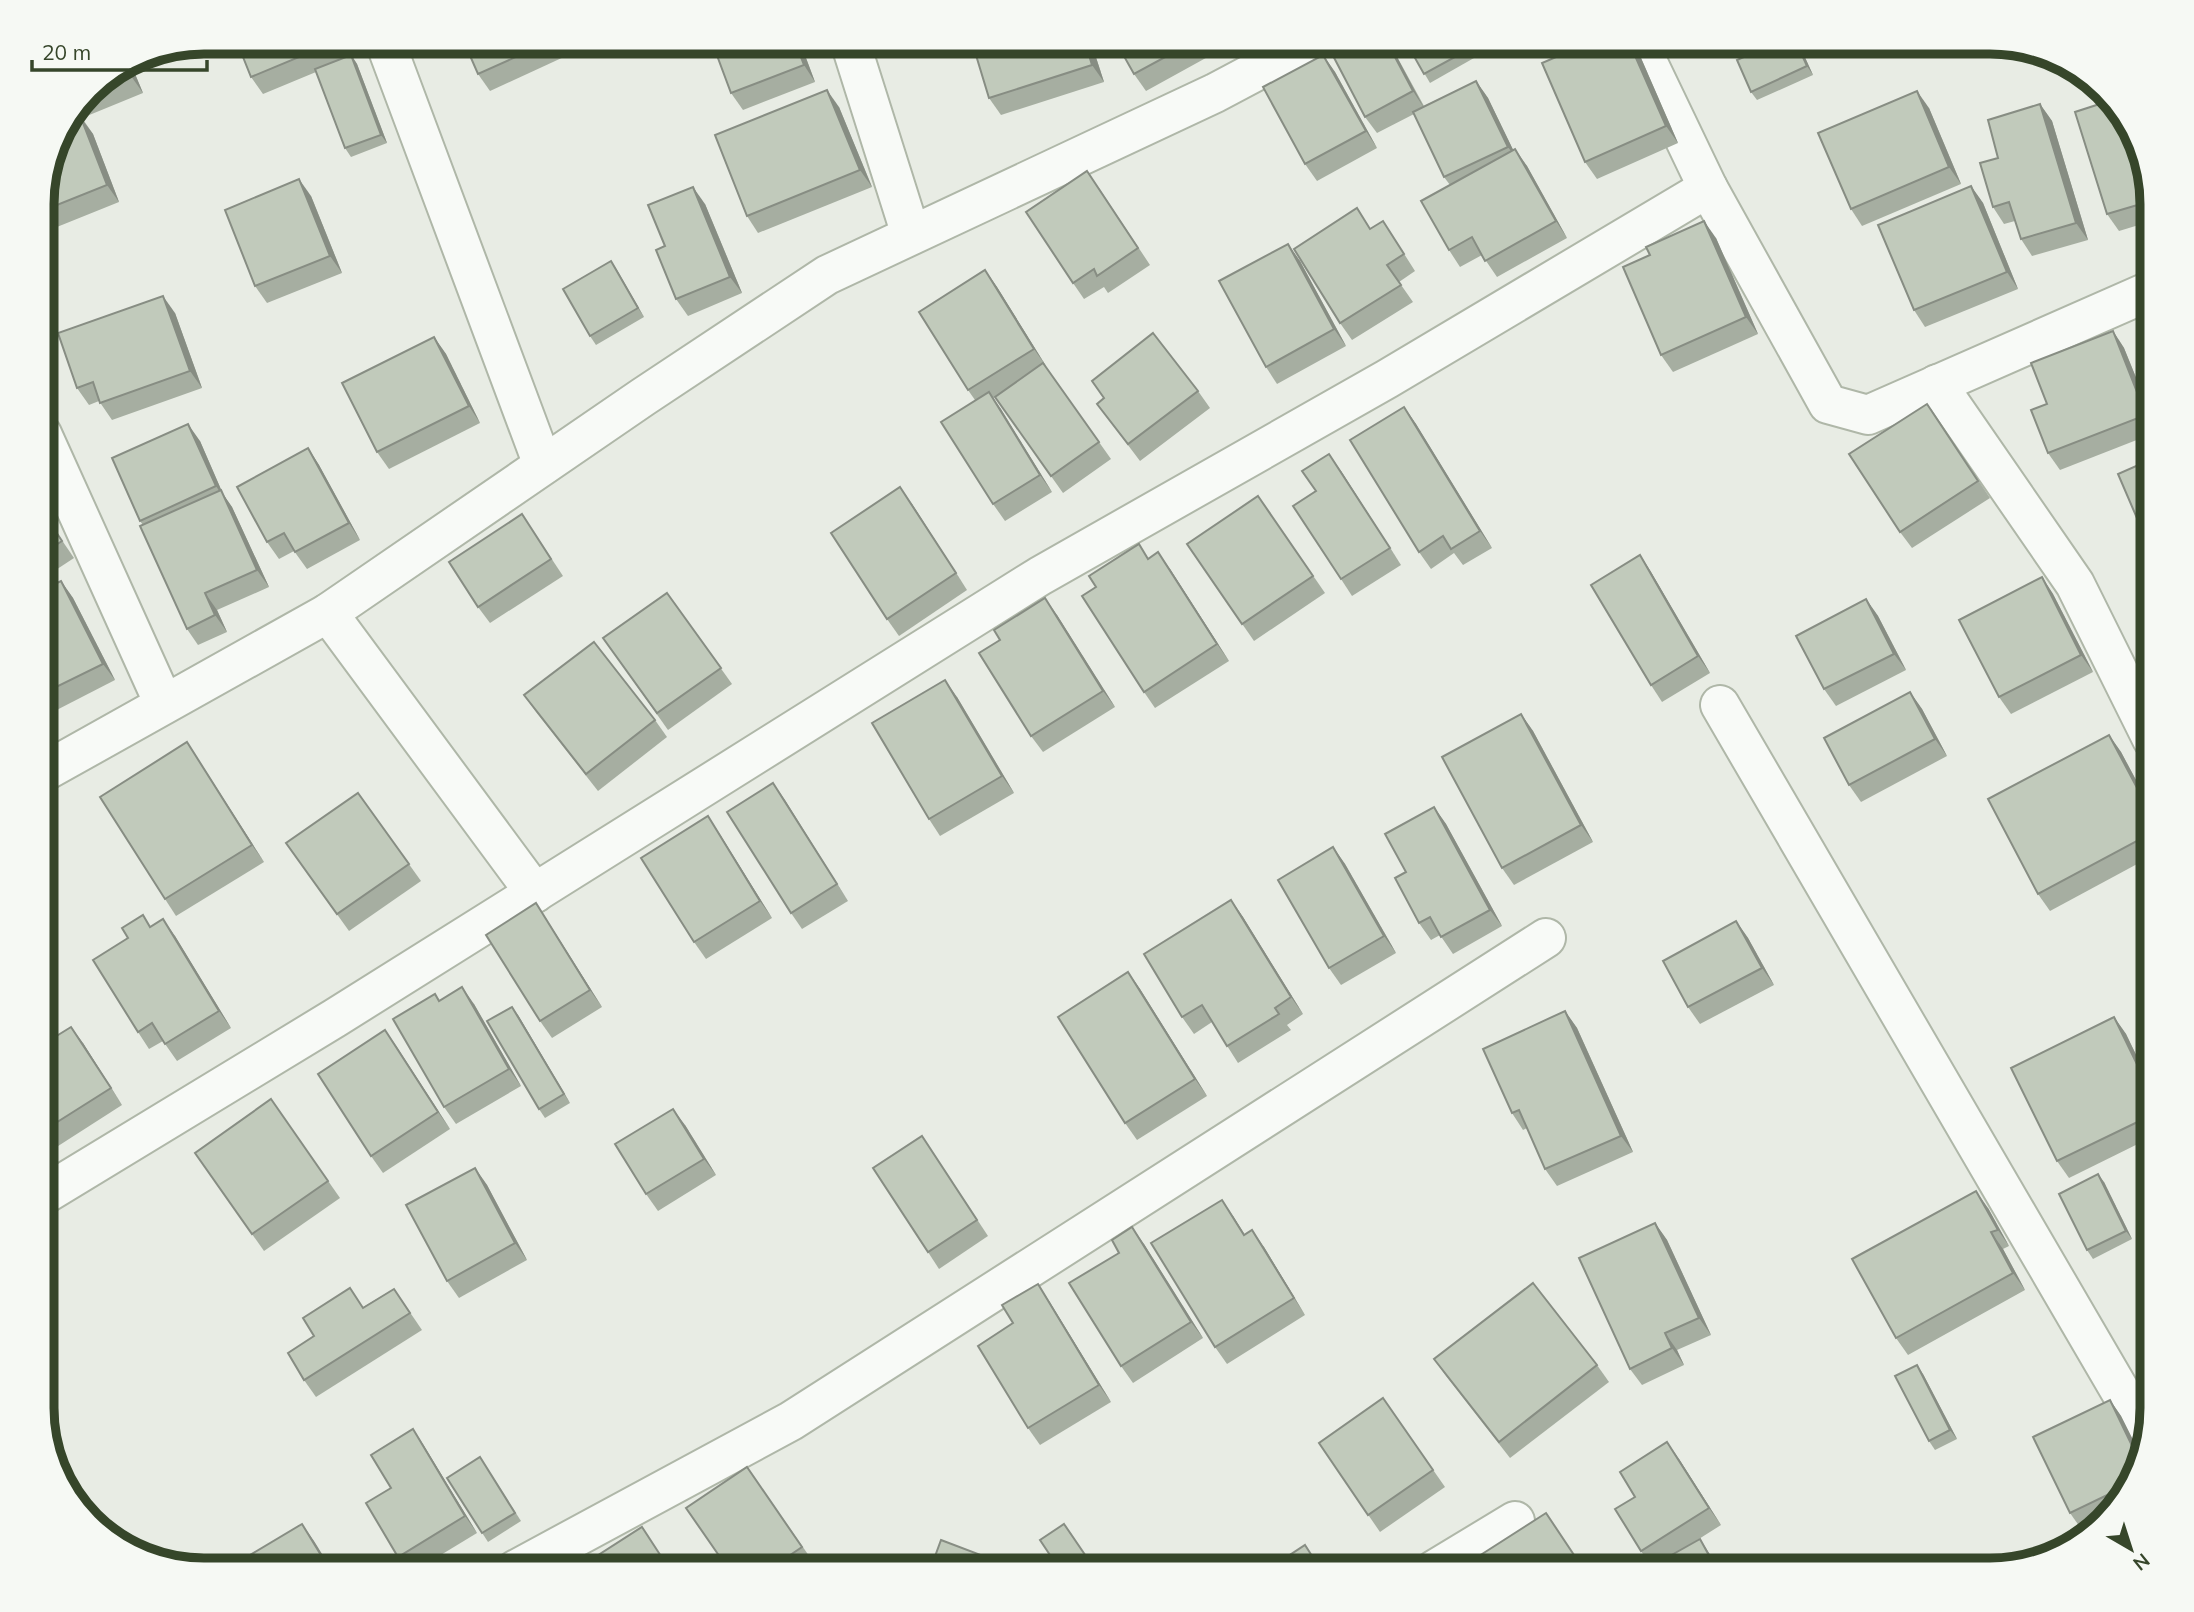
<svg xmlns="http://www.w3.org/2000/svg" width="2194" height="1612" viewBox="0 0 2194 1612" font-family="Mulish,sans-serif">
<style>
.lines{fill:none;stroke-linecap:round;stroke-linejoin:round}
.minor-casing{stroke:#afb7a8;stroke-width:42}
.minor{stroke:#f8faf7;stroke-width:38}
.wall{fill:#a6aea1}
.shaded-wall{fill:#878d83}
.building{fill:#c1cabb;stroke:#878d83;stroke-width:2}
.rim{fill:none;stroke:#36462a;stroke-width:9}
</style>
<rect width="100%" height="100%" fill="#e8ece4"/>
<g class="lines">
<g class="minor-casing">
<g id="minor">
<polyline points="385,42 543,465"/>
<polyline points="850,42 911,235"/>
<polyline points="1638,42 1708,188 1828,404 1868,415 2152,290"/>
<polyline points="1937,384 2075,584 2152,739"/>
<polyline points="42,434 164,704"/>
<polyline points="328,613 535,893"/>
<polyline points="1720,705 2144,1432"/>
<polyline points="42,773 328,613 643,397 827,275 1215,93 1311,42"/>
<polyline points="42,1196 335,1018 1040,576 1387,379 1708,188"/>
<polyline points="515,1570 791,1421 1546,938"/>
<polyline points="1434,1570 1515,1521"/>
</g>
</g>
<use href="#minor" class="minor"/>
</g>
<g class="wall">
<polygon points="237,42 347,42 353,56 352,56 357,64 387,143 351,157 345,148 316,72 263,94 251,77"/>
<polygon points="464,42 575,42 579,50 490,91 478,74"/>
<polygon points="800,42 815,82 743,110 731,93"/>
<polygon points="1091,42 1104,82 1001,115 989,98"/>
<polygon points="1116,42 1233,42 1233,43 1146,91 1134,74"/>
<polygon points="1339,42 1389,42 1424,106 1476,81 1488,98 1513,150 1527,166 1567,238 1497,277 1482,255 1460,267 1449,250 1450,185 1444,177 1414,114 1377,133 1365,117"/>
<polygon points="1406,42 1474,42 1481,54 1430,83"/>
<polygon points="1597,42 1605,52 1629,42 1641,58 1678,143 1597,179 1585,162"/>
<polygon points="1761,42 1798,42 1813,75 1757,100 1751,92 1764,48"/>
<polygon points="1323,55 1335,72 1377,148 1317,181 1305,164"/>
<polygon points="130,62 143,93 82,118 93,134 119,202 42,233 42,194 59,132 97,83"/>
<polygon points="2040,104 2052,121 2088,240 2032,256 2021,239 2015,221 2004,224 1993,207 1998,158"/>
<polygon points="839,107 872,187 758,233 747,216"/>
<polygon points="1929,108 1961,184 1862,226 1851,209"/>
<polygon points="2135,132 2152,204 2152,221 2119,231 2107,214"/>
<polygon points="1971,186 1983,203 2018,289 1925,327 1914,310"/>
<polygon points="1099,188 1150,265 1108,293 1104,287 1084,299 1073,283"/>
<polygon points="311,196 342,273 267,303 255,286"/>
<polygon points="705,204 742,293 688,316 676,299 665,246"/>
<polygon points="1371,228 1394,238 1415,271 1399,282 1413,302 1352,340 1340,323"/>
<polygon points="1716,238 1758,334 1673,372 1661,355"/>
<polygon points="1288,244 1300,261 1346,346 1277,384 1266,367"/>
<polygon points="611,261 644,317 596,345 590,336"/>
<polygon points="985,270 997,287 1046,366 1045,366 1111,459 1063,493 995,397 993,398 1052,492 1005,521 993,504 975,400 968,390"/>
<polygon points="175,313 202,388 112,420 99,401 89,405 77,388"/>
<polygon points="2113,331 2124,348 2152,417 2152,434 2060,470 2048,453 2047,404"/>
<polygon points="434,337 446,354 480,423 389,469 377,452"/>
<polygon points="1092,381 1198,391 1210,408 1140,461 1097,404 1104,398"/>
<polygon points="1404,407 1416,424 1492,548 1463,565 1454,553 1431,569 1419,552"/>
<polygon points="1939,421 1990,498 1912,548 1900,532"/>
<polygon points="200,441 223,494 232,507 269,587 217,610 227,632 198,645 187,629 143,525 140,521"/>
<polygon points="308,448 319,465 360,540 307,569 294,551 279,559 267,542"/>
<polygon points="1341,471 1401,565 1352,596 1341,579 1316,491"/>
<polygon points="1258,496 1325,593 1254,641 1187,544"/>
<polygon points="912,504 967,590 899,636 887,619"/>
<polygon points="42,511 74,558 42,579"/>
<polygon points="522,514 563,576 490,623 478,607"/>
<polygon points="1640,555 1651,572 1710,673 1662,702 1651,685"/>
<polygon points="1149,558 1170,569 1229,661 1155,708 1144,692"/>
<polygon points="2042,577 2053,594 2093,672 2011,714 1999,697"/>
<polygon points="61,581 73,598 115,680 45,716 42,712 42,590"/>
<polygon points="667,593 732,684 668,730 603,638"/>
<polygon points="1866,599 1878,616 1906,670 1836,706 1824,689"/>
<polygon points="1057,615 1115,707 1043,752 1031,736"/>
<polygon points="1910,692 1922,709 1947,756 1861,802 1849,785"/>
<polygon points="524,695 655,720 667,737 598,791 536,712"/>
<polygon points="957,697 1014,793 940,836 929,819"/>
<polygon points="1521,714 1533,731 1593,842 1514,885 1502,868"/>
<polygon points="2109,735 2121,752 2152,810 2152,856 2050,911 2038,894"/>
<polygon points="187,742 264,862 176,916 165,899"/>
<polygon points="773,783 848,901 802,929 791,913"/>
<polygon points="358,793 421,881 349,931 286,843"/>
<polygon points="1434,807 1446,824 1502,926 1453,954 1440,935 1431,940 1419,923 1406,872"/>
<polygon points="719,833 772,918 706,959 694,942"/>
<polygon points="1333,847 1345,864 1396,953 1341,985 1329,968"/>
<polygon points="1231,900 1243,917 1303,1014 1287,1025 1291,1030 1238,1063 1212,1022 1194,1034 1182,1017"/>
<polygon points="536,903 602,1007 552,1038 540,1021"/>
<polygon points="1736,921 1748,938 1774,985 1700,1024 1688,1007"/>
<polygon points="151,927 175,936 231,1028 177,1061 163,1041 149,1049 138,1032"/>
<polygon points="1128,972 1140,989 1207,1096 1137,1140 1125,1123"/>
<polygon points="435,994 440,1001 474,1004 521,1086 456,1124 444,1107"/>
<polygon points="1565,1011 1577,1028 1633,1152 1557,1186 1545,1169 1527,1128 1523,1130 1512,1113"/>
<polygon points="518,1015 570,1103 545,1118 539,1109"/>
<polygon points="2114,1017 2126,1034 2152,1088 2152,1137 2069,1178 2057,1161"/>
<polygon points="385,1030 450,1129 383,1173 371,1156"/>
<polygon points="83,1043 122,1105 55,1148 42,1131"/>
<polygon points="271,1099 340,1198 264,1251 195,1153"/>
<polygon points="685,1125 716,1175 658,1211 646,1194"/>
<polygon points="922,1136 988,1236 939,1269 928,1252"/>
<polygon points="475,1168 487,1185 527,1260 459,1298 447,1281"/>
<polygon points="2104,1182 2132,1239 2093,1259 2087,1250"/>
<polygon points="1988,1208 2009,1246 2003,1249 2025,1290 1908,1355 1896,1338"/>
<polygon points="1233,1216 1245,1235 1264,1247 1305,1315 1227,1364 1215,1347"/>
<polygon points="1655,1223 1667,1240 1711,1335 1677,1350 1684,1365 1642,1385 1630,1369"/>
<polygon points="1144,1244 1203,1338 1133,1383 1121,1366"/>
<polygon points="394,1289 422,1330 316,1397 304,1380 363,1307"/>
<polygon points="1049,1301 1111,1402 1040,1445 1028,1428 1013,1323"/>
<polygon points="1434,1359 1597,1365 1609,1382 1510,1458 1446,1376"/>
<polygon points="1923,1374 1957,1439 1935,1450 1929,1441"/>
<polygon points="1383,1398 1445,1487 1380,1532 1319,1443"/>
<polygon points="2110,1400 2121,1416 2138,1450 2119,1506 2102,1520 2082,1530 2070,1513"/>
<polygon points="413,1429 424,1446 477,1533 416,1570 408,1570 398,1557 391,1488"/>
<polygon points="480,1457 521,1521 488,1542 447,1478"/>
<polygon points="1679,1459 1721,1525 1683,1549 1711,1556 1719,1570 1645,1570 1651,1566 1641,1551 1635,1497"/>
<polygon points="747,1467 814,1563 804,1570 729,1570"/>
</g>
<g class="shaded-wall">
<polygon points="343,42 347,42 353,56"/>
<polygon points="795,42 800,42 815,82 804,65"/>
<polygon points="1085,42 1091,42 1104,82 1092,65"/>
<polygon points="1387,42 1389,42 1424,108 1413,91"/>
<polygon points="1629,42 1641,58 1678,143 1666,126"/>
<polygon points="1796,42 1798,42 1813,75 1807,66"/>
<polygon points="351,55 357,64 387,143 381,135"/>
<polygon points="1323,55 1335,72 1377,148 1366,131"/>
<polygon points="130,62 143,93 131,76 126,65"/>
<polygon points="1476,81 1488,98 1520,164 1508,147"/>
<polygon points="827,90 839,107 872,187 860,170"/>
<polygon points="1917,91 1929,108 1961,184 1949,167"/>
<polygon points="2040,104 2052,121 2088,240 2076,223"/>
<polygon points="81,118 93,134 119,202 107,185"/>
<polygon points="1515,149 1527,166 1567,238 1556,221"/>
<polygon points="299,179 311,196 342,273 330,256"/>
<polygon points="1971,186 1983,203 2018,289 2007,272"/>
<polygon points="693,187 705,204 742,293 730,277"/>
<polygon points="1704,221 1716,238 1758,334 1746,317"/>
<polygon points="1288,244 1300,261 1346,346 1334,329"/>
<polygon points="611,261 617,270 644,317 638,308"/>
<polygon points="985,270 997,287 1046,366 1034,349"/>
<polygon points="163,296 175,313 202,388 190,371"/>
<polygon points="2113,331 2124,348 2152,417 2152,424 2146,415"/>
<polygon points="434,337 446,354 480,423 469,406"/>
<polygon points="989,392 1001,409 1052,492 1040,475"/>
<polygon points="1404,407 1416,424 1492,548 1480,531"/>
<polygon points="188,424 200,441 223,494 232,507 269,587 257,570 225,500 216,486"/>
<polygon points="308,448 319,465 360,540 349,523"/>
<polygon points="1329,454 1341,471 1401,565 1390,548"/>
<polygon points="900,487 912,504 967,590 956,573"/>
<polygon points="1158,552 1170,569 1229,661 1217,644"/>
<polygon points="1640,555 1651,572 1710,673 1698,656"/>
<polygon points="2042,577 2053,594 2093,672 2081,655"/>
<polygon points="61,581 73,598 115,680 103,664"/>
<polygon points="205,593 217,610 227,632 215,615"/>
<polygon points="1045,598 1057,615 1115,707 1103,691"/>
<polygon points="1866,599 1878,616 1906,670 1894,654"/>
<polygon points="945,680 957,697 1014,793 1002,776"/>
<polygon points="1910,692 1922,709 1947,756 1935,739"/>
<polygon points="1521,714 1533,731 1593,842 1581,825"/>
<polygon points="2109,735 2121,752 2152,810 2152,816"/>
<polygon points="187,742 198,759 264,862 252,845"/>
<polygon points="773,783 785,800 848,901 837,884"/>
<polygon points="1434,807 1446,824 1502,926 1490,910"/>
<polygon points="708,816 719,833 772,918 760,901"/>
<polygon points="1333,847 1345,864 1396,953 1384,936"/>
<polygon points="1231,900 1243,917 1303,1014 1291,997"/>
<polygon points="536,903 547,920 602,1007 590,990"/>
<polygon points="163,919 175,936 231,1028 219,1011"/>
<polygon points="1736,921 1748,938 1774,985 1762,968"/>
<polygon points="1128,972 1140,989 1207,1096 1195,1079"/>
<polygon points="462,987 474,1004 521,1086 509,1069"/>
<polygon points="512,1007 518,1015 570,1103 564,1094"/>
<polygon points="1565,1011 1577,1028 1633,1152 1621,1136"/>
<polygon points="2114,1017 2126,1034 2152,1088 2152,1095"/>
<polygon points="71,1027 83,1043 122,1105 111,1088"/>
<polygon points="385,1030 397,1047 450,1129 438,1112"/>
<polygon points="673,1109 685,1125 716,1175 704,1159"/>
<polygon points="475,1168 487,1185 527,1260 515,1243"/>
<polygon points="2098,1174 2104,1182 2132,1239 2126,1231"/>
<polygon points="1976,1191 1988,1208 2009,1246 1998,1230"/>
<polygon points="1222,1200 1233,1216 1255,1252 1244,1235"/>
<polygon points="1655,1223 1667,1240 1711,1335 1699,1318"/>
<polygon points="1132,1227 1144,1244 1203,1338 1191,1322"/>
<polygon points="1252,1230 1264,1247 1305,1315 1294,1298"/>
<polygon points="1991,1232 2003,1249 2025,1290 2013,1273"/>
<polygon points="1038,1284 1049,1301 1111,1402 1099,1385"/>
<polygon points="1665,1333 1677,1350 1684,1365 1672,1348"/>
<polygon points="1917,1365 1923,1374 1957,1439 1950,1430"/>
<polygon points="2110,1400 2121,1416 2138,1450 2136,1454"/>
<polygon points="413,1429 424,1446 477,1533 465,1516"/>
<polygon points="1667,1442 1679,1459 1721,1525 1709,1508"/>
<polygon points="302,1524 314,1541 332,1570 330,1570"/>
<polygon points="1700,1539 1711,1556 1719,1570 1717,1570"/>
</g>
<g class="building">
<polygon points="237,42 335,42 251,77"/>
<polygon points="464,42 549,42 478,74"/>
<polygon points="712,42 795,42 804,65 731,93"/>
<polygon points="972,42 1085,42 1092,65 989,98"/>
<polygon points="1116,42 1193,42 1134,74"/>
<polygon points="1339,42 1387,42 1413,91 1365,117 1329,48"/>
<polygon points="1406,42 1473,42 1475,46 1424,74"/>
<polygon points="1591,42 1597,42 1602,53 1629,42 1666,126 1585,162 1542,63"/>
<polygon points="1761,42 1796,42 1807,66 1751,92 1737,60 1764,48"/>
<polygon points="351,55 381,135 345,148 315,69"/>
<polygon points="1323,55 1366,131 1305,164 1263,87"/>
<polygon points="126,65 131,76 89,93 97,83"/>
<polygon points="1476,81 1508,147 1444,177 1413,112"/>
<polygon points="827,90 860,170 747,216 715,135"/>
<polygon points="1917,91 1949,167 1851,209 1818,133"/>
<polygon points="2109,101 2135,132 2151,201 2107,214 2075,112"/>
<polygon points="2040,104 2076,223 2021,239 2009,202 1993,207 1980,163 1998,158 1988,120"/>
<polygon points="81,118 107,185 42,211 42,194 59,132 65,124"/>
<polygon points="1515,149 1556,221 1485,261 1472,237 1449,250 1421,201"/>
<polygon points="1087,171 1138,248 1097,276 1094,269 1073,283 1026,212"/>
<polygon points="299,179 330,256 255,286 225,210"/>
<polygon points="1971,186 2007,272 1914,310 1878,225"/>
<polygon points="693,187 730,277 676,299 656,250 665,246 648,205"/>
<polygon points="1357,208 1370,229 1383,221 1404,254 1387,265 1401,285 1340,323 1294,249"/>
<polygon points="1704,221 1746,317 1661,355 1623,267 1650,255 1646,247"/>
<polygon points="1288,244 1334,329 1266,367 1219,281"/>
<polygon points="611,261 638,308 590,336 563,289"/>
<polygon points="985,270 1034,349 968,390 919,312"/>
<polygon points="163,296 190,371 100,403 93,382 77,388 58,333"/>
<polygon points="2113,331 2146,415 2048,453 2031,410 2047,404 2031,363"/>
<polygon points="1153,333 1198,391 1128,444 1097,404 1104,398 1092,381"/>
<polygon points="434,337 469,406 377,452 342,383"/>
<polygon points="1043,363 1099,442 1051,476 995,397"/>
<polygon points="989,392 1040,475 993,504 941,422"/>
<polygon points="1927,404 1978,481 1900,532 1849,454"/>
<polygon points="1404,407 1480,531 1451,549 1443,536 1419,552 1350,440"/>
<polygon points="188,424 216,486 140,521 112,458"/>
<polygon points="308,448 349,523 295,552 284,533 267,542 237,487"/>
<polygon points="1329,454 1390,548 1341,579 1293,506 1316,491 1302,471"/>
<polygon points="2152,459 2152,553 2118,474"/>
<polygon points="900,487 956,573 887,619 831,533"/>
<polygon points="221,490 257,570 205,593 215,615 187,629 140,526"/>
<polygon points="1258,496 1313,576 1242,624 1187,544"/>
<polygon points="42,511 62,541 42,554"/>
<polygon points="522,514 551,559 478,607 449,562"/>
<polygon points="1139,544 1148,559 1158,552 1217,644 1144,692 1082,596 1096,587 1089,576"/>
<polygon points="1640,555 1698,656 1651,685 1591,585"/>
<polygon points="2042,577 2081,655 1999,697 1959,620"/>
<polygon points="61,581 103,664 42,694 42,590"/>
<polygon points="667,593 721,668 657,713 603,638"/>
<polygon points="1045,598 1103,691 1031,736 979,653 1000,640 994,630"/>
<polygon points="1866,599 1894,654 1824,689 1796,636"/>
<polygon points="594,642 655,720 586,774 524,695"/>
<polygon points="945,680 1002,776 929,819 872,723"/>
<polygon points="1910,692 1935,739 1849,785 1824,738"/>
<polygon points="1521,714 1581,825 1502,868 1442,757"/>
<polygon points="2109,735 2152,816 2152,833 2038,894 1988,799"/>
<polygon points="187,742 252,845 165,899 100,797"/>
<polygon points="773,783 837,884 791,913 727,812"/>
<polygon points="358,793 409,864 337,914 286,843"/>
<polygon points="1434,807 1490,910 1441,937 1430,917 1419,923 1395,878 1406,872 1385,834"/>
<polygon points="708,816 760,901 694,942 641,858"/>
<polygon points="1333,847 1384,936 1329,968 1278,880"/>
<polygon points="1231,900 1291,997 1275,1008 1279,1014 1227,1046 1202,1005 1182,1017 1144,954"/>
<polygon points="536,903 590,990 540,1021 486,935"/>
<polygon points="143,915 150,927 163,919 219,1011 165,1044 152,1023 138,1032 93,960 128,938 122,928"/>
<polygon points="1736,921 1762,968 1688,1007 1663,961"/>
<polygon points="1128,972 1195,1079 1125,1123 1058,1017"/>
<polygon points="462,987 509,1069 444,1107 393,1019 435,994 439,1001"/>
<polygon points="512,1007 564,1094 539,1109 487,1021"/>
<polygon points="1565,1011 1621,1136 1545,1169 1519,1110 1512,1113 1483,1049"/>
<polygon points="2114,1017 2152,1095 2152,1115 2057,1161 2011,1068"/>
<polygon points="71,1027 111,1088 43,1131 42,1045"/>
<polygon points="385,1030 438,1112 371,1156 318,1074"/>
<polygon points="271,1099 328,1181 252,1234 195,1153"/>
<polygon points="673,1109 704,1159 646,1194 615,1144"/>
<polygon points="922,1136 977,1220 928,1252 873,1168"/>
<polygon points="475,1168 515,1243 447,1281 406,1205"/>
<polygon points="2098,1174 2126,1231 2087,1250 2059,1194"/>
<polygon points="1976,1191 1998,1230 1991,1232 2013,1273 1896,1338 1852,1259"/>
<polygon points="1222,1200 1244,1235 1252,1230 1294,1298 1215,1347 1151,1243"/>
<polygon points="1655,1223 1699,1318 1665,1333 1672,1348 1630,1369 1579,1258"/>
<polygon points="1132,1227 1191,1322 1121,1366 1069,1283 1119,1253 1112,1240"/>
<polygon points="1533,1283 1597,1365 1499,1442 1434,1359"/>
<polygon points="1038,1284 1099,1385 1028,1428 978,1346 1013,1323 1002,1305"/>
<polygon points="350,1288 363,1308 394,1289 410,1313 304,1380 288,1353 314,1336 303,1318"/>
<polygon points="1917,1365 1950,1430 1929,1441 1895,1376"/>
<polygon points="1383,1398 1433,1470 1368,1515 1319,1443"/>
<polygon points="2110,1400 2136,1454 2126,1486 2070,1513 2033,1437"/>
<polygon points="413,1429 465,1516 398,1557 366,1503 391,1488 371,1455"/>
<polygon points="1667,1442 1709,1508 1641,1551 1615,1509 1635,1497 1620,1472"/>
<polygon points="480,1457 515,1513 482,1533 447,1478"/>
<polygon points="747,1467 802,1547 768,1570 729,1570 686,1508"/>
<polygon points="1546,1513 1584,1570 1488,1570 1479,1556"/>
<polygon points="302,1524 330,1570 239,1570 235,1564"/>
<polygon points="1064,1524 1094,1568 1091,1570 1060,1570 1040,1540"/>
<polygon points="642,1527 670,1570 575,1570"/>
<polygon points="1700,1539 1717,1570 1645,1570"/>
<polygon points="941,1540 1020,1570 930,1570"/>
<polygon points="1305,1545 1321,1570 1267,1570"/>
</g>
<path d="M0 0H2194V1612H0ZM204 54H1990A150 150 0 0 1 2140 204V1408A150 150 0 0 1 1990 1558H204A150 150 0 0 1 54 1408V204A150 150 0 0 1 204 54Z" fill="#f6f9f4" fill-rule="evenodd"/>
<path class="rim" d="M204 54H1990A150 150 0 0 1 2140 204V1408A150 150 0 0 1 1990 1558H204A150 150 0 0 1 54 1408V204A150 150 0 0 1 204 54Z"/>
<g transform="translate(2131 1549) rotate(141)" stroke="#f6f9f4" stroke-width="5" paint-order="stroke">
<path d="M0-5L12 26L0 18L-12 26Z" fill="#36462a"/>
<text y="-10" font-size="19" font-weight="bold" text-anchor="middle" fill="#36462a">N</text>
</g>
<path d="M32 60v10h175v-10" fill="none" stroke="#36462a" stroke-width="3.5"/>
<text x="42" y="60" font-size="21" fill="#36462a" stroke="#f6f9f4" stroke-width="5" paint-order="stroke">20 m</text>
</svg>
